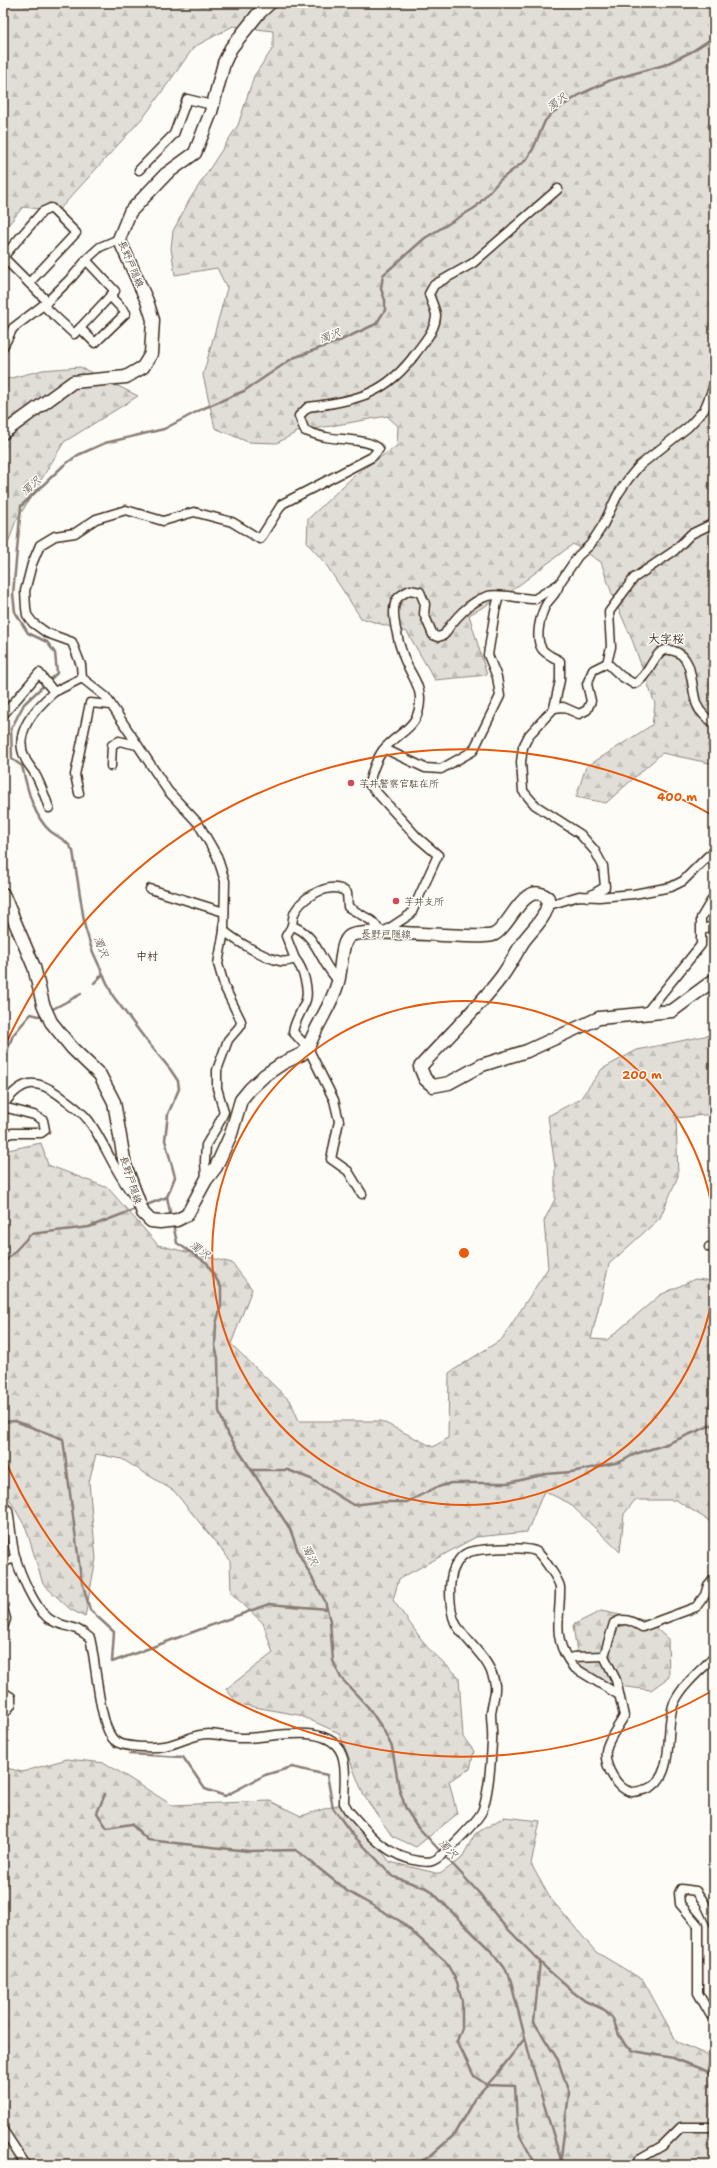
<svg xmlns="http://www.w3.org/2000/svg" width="717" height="2168" viewBox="0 0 717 2168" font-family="'Shantell Sans','Klee One',sans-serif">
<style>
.forest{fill:url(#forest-firs);stroke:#8e847a}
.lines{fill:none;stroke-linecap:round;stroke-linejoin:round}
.stream{stroke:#887d74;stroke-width:2.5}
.street-casing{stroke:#3b2a1e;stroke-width:11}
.primary-casing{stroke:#3b2a1e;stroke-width:15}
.street{stroke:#fdfcf7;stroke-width:8}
.primary{stroke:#fdfcf7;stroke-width:12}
.ring{fill:none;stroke:#e8590c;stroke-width:2}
.poi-dot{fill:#d1495b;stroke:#fdfcf7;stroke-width:1.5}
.labels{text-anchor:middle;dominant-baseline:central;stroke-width:3;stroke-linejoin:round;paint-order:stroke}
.street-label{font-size:10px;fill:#3b2a1e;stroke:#fdfcf7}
.poi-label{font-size:10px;fill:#3b2a1e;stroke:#fdfcf7;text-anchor:start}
.water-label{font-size:11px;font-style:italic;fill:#615349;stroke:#fdfcf7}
.neighbourhood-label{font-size:11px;font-weight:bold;fill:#3b2a1e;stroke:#fdfcf7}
.quarter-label{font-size:12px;font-weight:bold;fill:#3b2a1e;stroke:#fdfcf7}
.centre{fill:#e8590c;stroke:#fdfcf7;stroke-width:2}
.ring-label{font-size:12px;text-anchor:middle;font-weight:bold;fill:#e8590c;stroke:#fdfcf7;stroke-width:3;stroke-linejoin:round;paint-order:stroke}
</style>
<defs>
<pattern id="forest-firs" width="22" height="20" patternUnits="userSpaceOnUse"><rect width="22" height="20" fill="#e1ded7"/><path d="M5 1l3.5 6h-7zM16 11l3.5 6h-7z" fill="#c2bfb8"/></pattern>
</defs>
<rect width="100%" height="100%" fill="#fdfcf7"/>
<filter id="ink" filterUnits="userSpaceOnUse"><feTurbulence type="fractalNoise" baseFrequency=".025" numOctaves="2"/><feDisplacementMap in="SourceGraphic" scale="8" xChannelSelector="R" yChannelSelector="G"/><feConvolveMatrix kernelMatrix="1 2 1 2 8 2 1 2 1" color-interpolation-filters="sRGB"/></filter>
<g filter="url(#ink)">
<g class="forest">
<polygon points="3,3 714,3 714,764 662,753 606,803 576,797 586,767 652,725 655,704 633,642 612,594 601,562 573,544 510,592 469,615 487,675 435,680 407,632 361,618 325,563 307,543 308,519 357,473 397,446 398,426 387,416 297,432 277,443 248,442 215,428 203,375 227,288 217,268 175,275 171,248 173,231 190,199 238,125 254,76 273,48 273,31 233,26 194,47 146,114 58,211 23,207 3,231"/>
<polygon points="80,367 138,396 64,442 15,523 3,558 3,380 43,370"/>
<polygon points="714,1034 714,1114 676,1118 678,1176 660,1218 609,1264 591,1339 607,1340 660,1295 695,1279 714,1281 714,1521 711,1522 676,1500 635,1500 624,1514 620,1552 569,1503 544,1491 527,1532 476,1537 399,1579 393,1600 427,1647 459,1677 463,1737 474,1751 470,1769 449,1781 457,1814 416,1847 392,1836 364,1796 339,1733 299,1715 238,1704 226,1689 273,1653 263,1623 231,1593 230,1560 174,1491 122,1459 96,1454 89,1482 96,1559 85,1617 70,1609 43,1584 26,1528 3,1488 3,1151 41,1143 48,1165 108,1188 158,1245 232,1263 252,1289 231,1344 291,1402 299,1421 381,1421 433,1447 448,1438 449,1373 502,1339 548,1268 544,1221 555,1199 555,1167 548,1116 580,1099 602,1069 637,1050"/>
<polygon points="601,1611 648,1621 668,1639 669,1677 651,1690 594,1683 579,1666 573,1625"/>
<polygon points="67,1759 105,1763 172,1805 270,1801 301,1816 344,1803 390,1862 440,1874 461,1859 475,1834 504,1817 540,1821 531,1864 550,1898 596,1952 643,1980 677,2042 714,2058 714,2165 3,2165 3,1767 22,1772"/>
</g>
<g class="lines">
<g class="stream">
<polyline points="94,983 103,974"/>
<polyline points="51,1010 81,994"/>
<polyline points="3,1061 13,1035 31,1014 39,1016 42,1014"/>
<polyline points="144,1206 167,1197"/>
<path d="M171 1217 167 1197 175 1177 165 1140 168 1114 179 1089 178 1081 170 1069 146 1040 113 996 92 950 85 927 73 851C67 840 59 838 50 831 33 816 27 787 22 766L12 759 11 729 24 704 57 673 55 653 47 642 28 633 15 612 13 594 21 506 64 465 78 455 105 443 164 429 202 409 244 391 293 358 339 341 376 324 385 310V300L381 289 383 275 425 238 476 207 500 180 526 160 533 149 545 121 552 113 579 95 611 80 664 65 691 52 714 37"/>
<polyline points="173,1224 177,1243 207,1263 221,1287 221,1306 216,1324 215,1346 218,1358 219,1411 226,1431 290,1529 299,1554 325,1601 330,1621 333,1661 341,1678 368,1707 383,1729 392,1747 399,1788 406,1809 417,1826 480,1894 502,1923 547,1969 573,1992 585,2001 603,2009 613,2019 619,2035 626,2046 634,2051 673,2058 714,2074"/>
<polyline points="3,1264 31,1234 89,1227 138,1208"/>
<polyline points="3,1422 15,1421 63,1439 81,1578 90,1610 114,1632 112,1662 269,1604 327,1609"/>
<polyline points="251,1470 288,1470 311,1479 353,1505 377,1502 407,1502 435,1488 451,1483 508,1483 546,1474 571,1472 620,1462 635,1454 664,1445 714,1424"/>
<polyline points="129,1754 183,1757 205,1789 225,1796 265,1775 292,1767 327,1775 333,1808 352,1834 394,1877 429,1889 490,1950 509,1975 532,2065 561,2160"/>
<polyline points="105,1794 97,1813 107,1828 131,1824 148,1840 248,1851 296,1850 347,1891 400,1921 446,1962 457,1982 462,2001 462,2028 457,2041 474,2076 487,2085 515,2086 517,2123 520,2136 536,2165"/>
<polyline points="540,1961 534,2022 558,2060 569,2093 560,2165"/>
<polyline points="370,2163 385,2161 415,2164 429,2157 453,2136 475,2098 497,2074 525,2038"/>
</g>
<g class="street-casing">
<g id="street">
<polyline points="139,170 174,134 187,99 212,105"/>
<polyline points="3,257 42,212 51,208 76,233 29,283"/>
<polyline points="3,257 47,301"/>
<polyline points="43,305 74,334 80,328 115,291 86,260"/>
<polyline points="80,328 95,343 126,313 110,296"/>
<polyline points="3,347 13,328 46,303 73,276 89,257 100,247 119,239"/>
<path d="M559 584C558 592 552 596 547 603 541 613 534 637 542 649 545 654 555 658 560 661V680L554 708 529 735 523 747 521 762 523 791 535 805 580 834 595 851 603 866 605 887 588 897"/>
<polyline points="607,663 611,647 609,612 634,578 674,551 691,534 714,523"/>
<path d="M554 708 563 707 579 714 587 710 591 701 587 684 593 670 607 663 621 676 634 684C648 678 652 657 662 651 665 649 670 650 674 651 695 657 690 689 697 705 700 713 707 718 714 723"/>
<polyline points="3,715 39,673 54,692 82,678"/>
<polyline points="385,749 425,768 441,769 473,751 500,696 497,677 488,655 495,611 499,596"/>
<polyline points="111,766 112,745 119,741 137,745"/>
<polyline points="79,793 75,775 90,703 111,705"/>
<path d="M49 808C45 797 41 784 35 774 32 768 27 764 25 758 12 732 37 707 54 692"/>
<polyline points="150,889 224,912"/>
<polyline points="549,905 579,896 599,897 634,894 671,887 683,881 708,856 714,856"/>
<path d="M292 926C318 934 320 965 339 981"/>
<polyline points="702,929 714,926"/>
<path d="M224 931C236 941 265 958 280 961 285 962 290 961 295 959L286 936C288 932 291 929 292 925 293 919 293 914 296 910 305 895 333 880 347 893L348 907 372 921 382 933 411 914 438 855 417 837 369 784C372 771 376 760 383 750 399 731 421 728 420 697 419 682 409 672 404 658 399 645 389 610 397 599 400 595 406 592 410 590L420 592 425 604 424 614 433 635 438 637 444 635C453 620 470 601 488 596 500 593 522 599 535 599L559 584 578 556 590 545 603 525 618 494 629 478 639 466 688 427 704 410 714 386"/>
<path d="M295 959C303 968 309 988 306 1000 302 1011 295 1020 293 1032L308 1048 334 1100 339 1121 331 1159 348 1171 362 1194"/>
<polyline points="646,1013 701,945 701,918 714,896"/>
<path d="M3 1105C21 1081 34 1077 59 1095 69 1103 81 1110 89 1121 106 1145 115 1173 134 1196"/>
<polyline points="3,1107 34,1115 43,1120 45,1130 41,1133 12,1133 3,1136"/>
<path d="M206 1180 205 1161 206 1145 218 1125 224 1112 217 1088V1070L228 1040 240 1026 241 1021 225 988 218 964 224 931 225 881 217 856 198 823 168 791 106 697 82 678 81 665 72 642 47 633 33 623 27 615 26 608 25 591 32 564 40 545 55 536 75 533 96 519 126 510 163 521 194 512 232 522 260 539 282 504 372 457 379 449C371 439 339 440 326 437 319 436 312 433 305 431L299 416 308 407C356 401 387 394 416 353 424 342 436 329 436 315 435 308 431 301 429 294L434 285 473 263 558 189"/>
<polyline points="709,1247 714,1248"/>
<path d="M3 1506 8 1510C11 1525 11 1541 15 1556 20 1573 34 1607 48 1618 60 1628 74 1623 90 1638 96 1660 99 1726 114 1740 122 1748 153 1748 164 1746 179 1744 193 1734 208 1734 219 1734 230 1738 241 1738 268 1739 330 1720 342 1755 347 1769 344 1788 344 1803L348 1810C368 1833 387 1857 419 1861 423 1861 428 1863 432 1861 441 1859 480 1819 483 1809 489 1791 491 1762 492 1742 493 1733 491 1723 491 1713 492 1704 496 1694 495 1685 491 1659 470 1646 457 1626 450 1616 449 1591 451 1579 452 1570 459 1556 467 1553 478 1548 528 1546 537 1552 543 1557 559 1580 560 1587 561 1612 552 1636 568 1659L573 1657 604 1656"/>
<polyline points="3,1562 16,1558"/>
<path d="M714 1578 708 1585 705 1595 696 1607 642 1627C631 1621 625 1617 614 1623L604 1656 616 1680 624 1716C619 1726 607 1740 606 1751 604 1765 617 1790 632 1792 637 1792 642 1790 647 1789 677 1777 664 1725 674 1703 683 1684 700 1671 714 1657"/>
<polyline points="3,1608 6,1619 3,1628"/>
<polyline points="568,1659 573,1667 619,1695"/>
<polyline points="3,1692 11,1697 11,1705 3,1715"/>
<polyline points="714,1923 704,1902 696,1891 681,1889 679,1893 680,1904 698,1925 698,1993 710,2014 714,2015"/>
<polyline points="3,2130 26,2165"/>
<polyline points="637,2165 639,2159 662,2146 681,2127 714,2127"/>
</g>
</g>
<g class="primary-casing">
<g id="primary">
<polyline points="3,433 73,382 126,377 143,367 151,354 153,320 147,301 119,239 130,212 166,174 195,153 211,112 224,63 231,48 258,14 270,3"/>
<path d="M3 894 34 967 43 1004 51 1022 72 1048 100 1075 114 1102 125 1165 143 1213 151 1221 160 1222 177 1220 187 1215 206 1180 216 1167 231 1134 241 1100 250 1089 265 1075 283 1063 302 1054 308 1048C316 1025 332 1005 338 982 342 970 340 942 350 936 363 927 460 938 484 936 487 936 492 936 495 934 512 924 524 879 548 898 549 916 533 928 523 942 516 953 510 965 502 976 479 1007 446 1038 420 1067L425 1079 433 1086 449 1083 482 1065 527 1051 599 1018 672 1011 714 980"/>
</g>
</g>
<use href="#street" class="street"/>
<use href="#primary" class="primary"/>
</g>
</g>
<g class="ring">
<path d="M714 1286A252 252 0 1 1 714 1220"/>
<path d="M712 1691A503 503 0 0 1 4 1458M4 1048A503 503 0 0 1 712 815"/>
</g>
<g class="poi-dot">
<circle cx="351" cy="783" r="4"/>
<circle cx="396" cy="901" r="4"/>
</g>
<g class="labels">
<g class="street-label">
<text transform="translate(131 264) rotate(67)">長野戸隠線</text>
<text transform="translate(386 934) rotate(1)">長野戸隠線</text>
<text transform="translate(131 1180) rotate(72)">長野戸隠線</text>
</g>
<g class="poi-label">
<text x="359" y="783">芋井警察官駐在所</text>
<text x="404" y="901">芋井支所</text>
</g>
<g class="water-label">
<text transform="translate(557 102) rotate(-38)">濁沢</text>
<text transform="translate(330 336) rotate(-21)">濁沢</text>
<text transform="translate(31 486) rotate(-42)">濁沢</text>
<text transform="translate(101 947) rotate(69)">濁沢</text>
<text transform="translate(200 1250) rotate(37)">濁沢</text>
<text transform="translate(310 1555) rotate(64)">濁沢</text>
<text transform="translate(448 1849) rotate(48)">濁沢</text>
</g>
<g class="neighbourhood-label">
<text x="147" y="956">中村</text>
</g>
<g class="quarter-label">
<text x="666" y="639">大字桜</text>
</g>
</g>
<circle cx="464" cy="1253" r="6" class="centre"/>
<g class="ring-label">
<text x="677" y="801">400 m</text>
<text x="642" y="1079">200 m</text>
</g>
<rect width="717" height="2168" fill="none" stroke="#fdfcf7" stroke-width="16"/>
<rect x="8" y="8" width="701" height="2152" fill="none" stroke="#3b2a1e" stroke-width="1.5" filter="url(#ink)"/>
</svg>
